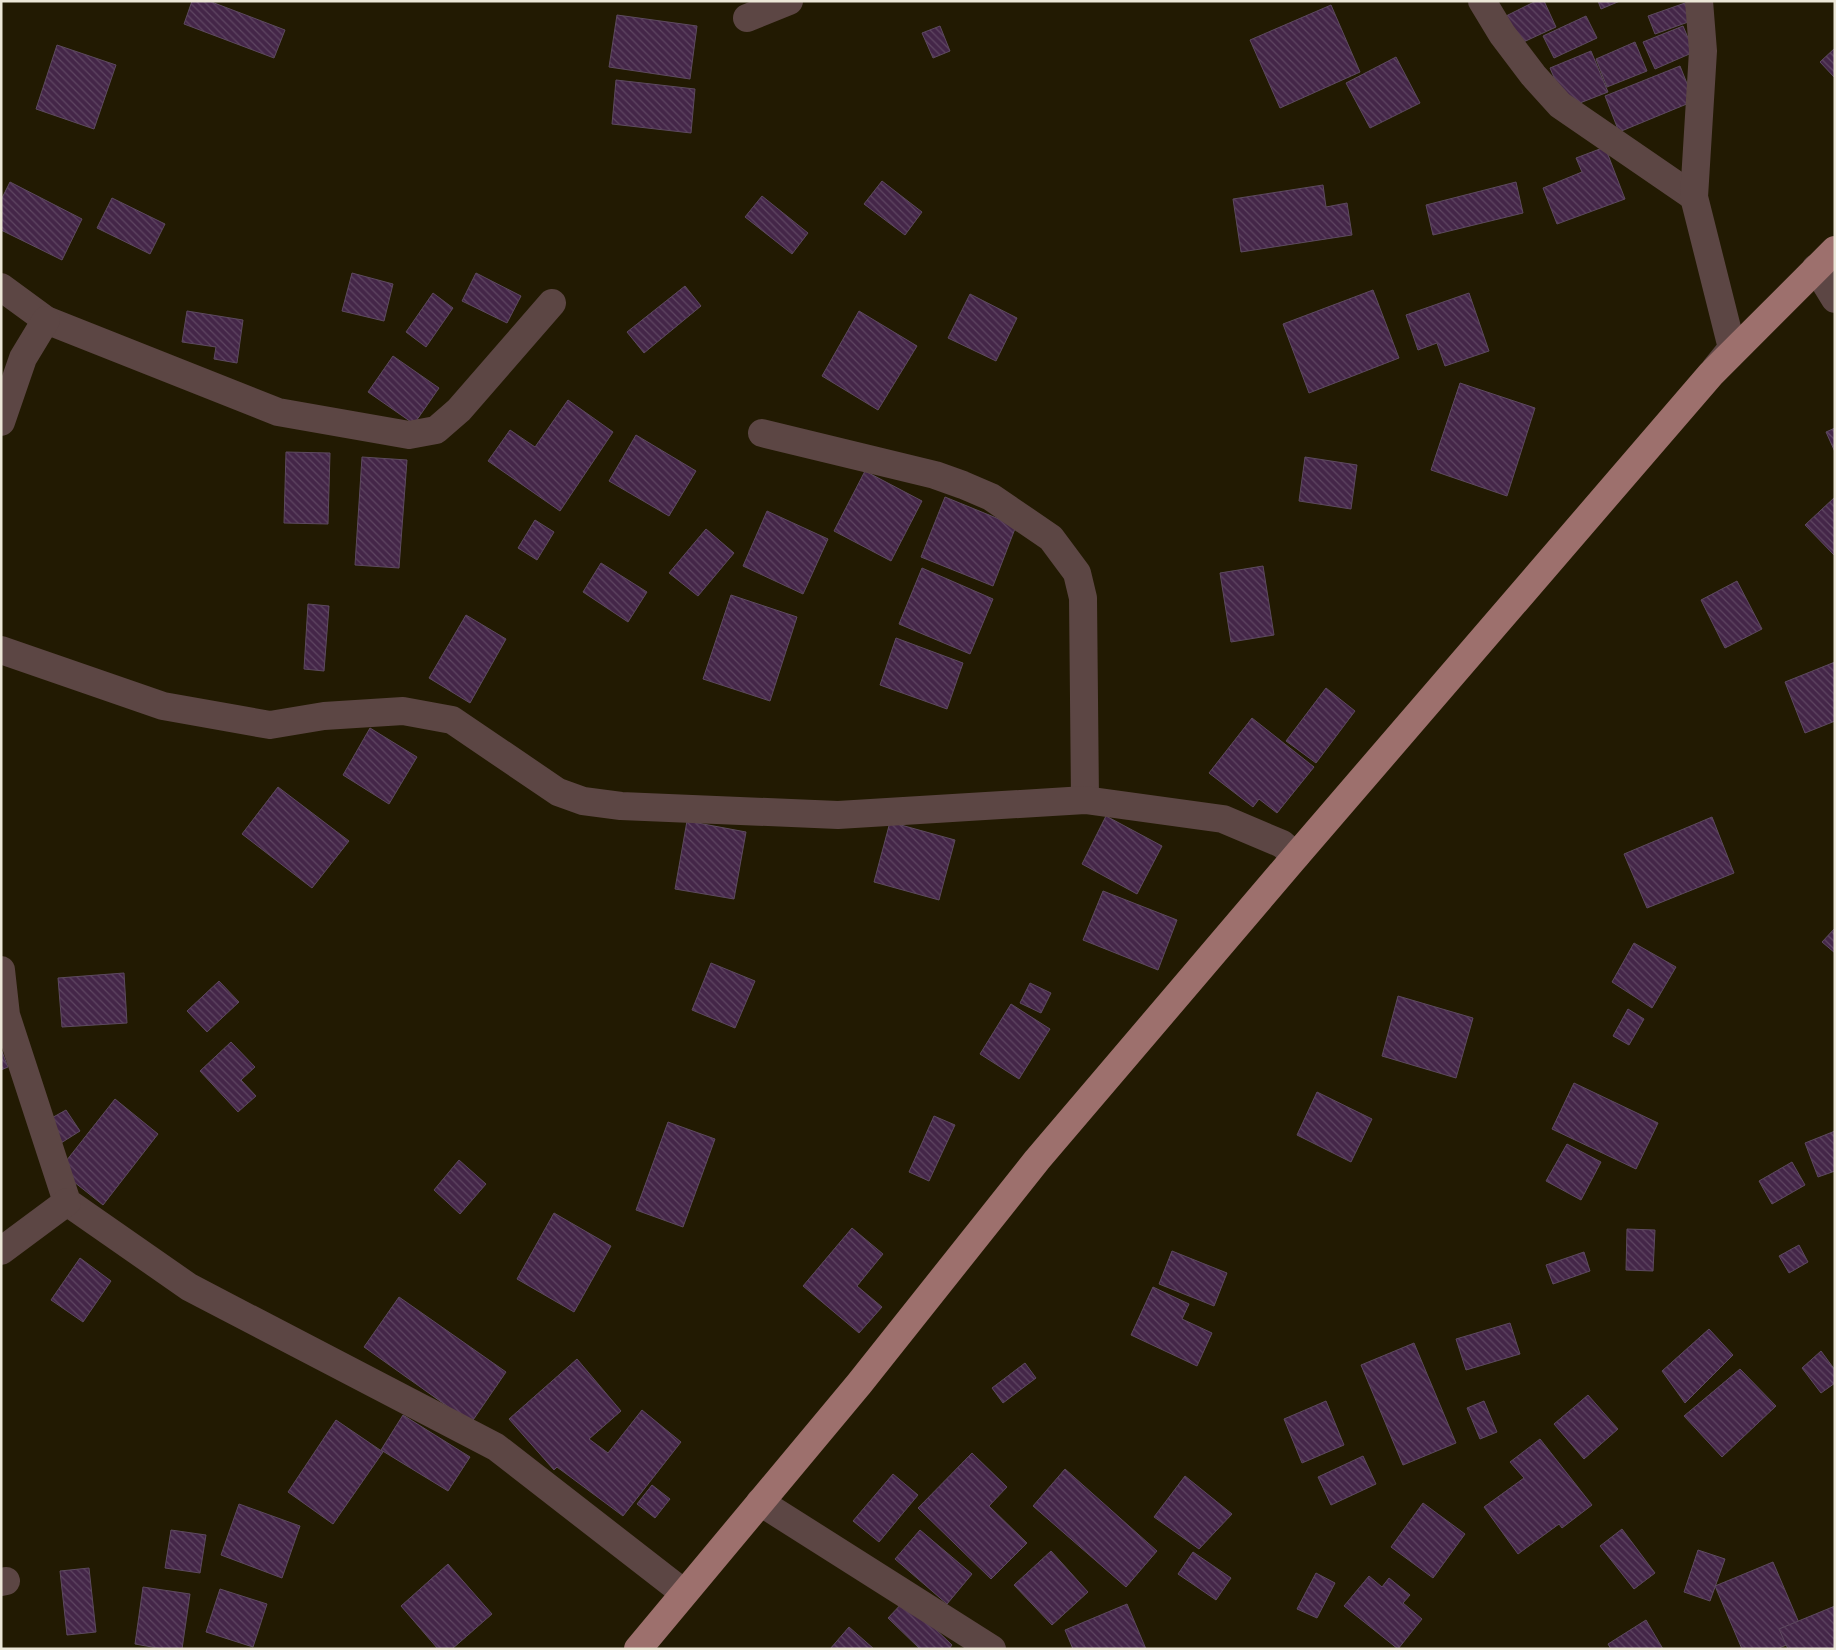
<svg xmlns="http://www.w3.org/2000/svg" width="1836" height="1650" viewBox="0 0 1836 1650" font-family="'Work Sans',sans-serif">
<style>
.building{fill:url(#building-back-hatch);stroke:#5d4a5f}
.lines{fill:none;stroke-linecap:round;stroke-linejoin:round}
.minor{stroke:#5c4644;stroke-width:28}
.primary{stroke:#9d706d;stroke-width:28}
</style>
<defs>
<pattern id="building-back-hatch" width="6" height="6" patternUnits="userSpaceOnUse" patternTransform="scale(1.25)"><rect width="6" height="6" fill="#442648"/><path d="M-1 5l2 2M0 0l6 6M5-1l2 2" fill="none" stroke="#5f4662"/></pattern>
</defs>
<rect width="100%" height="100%" fill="#221a02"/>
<g class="building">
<polygon points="192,1 209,1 285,30 274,58 184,24"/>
<polygon points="1536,1 1544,1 1556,27 1517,45 1504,17"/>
<polygon points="1598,1 1620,1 1601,9"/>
<polygon points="1685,3 1691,21 1655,34 1648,16"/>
<polygon points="1331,5 1360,72 1280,108 1250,40"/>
<polygon points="617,15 697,26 690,79 609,67"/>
<polygon points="1586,16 1597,38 1554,58 1543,36"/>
<polygon points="940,26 950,51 933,58 922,33"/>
<polygon points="1683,26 1694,52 1655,69 1643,42"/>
<polygon points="1635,42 1647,71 1607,87 1596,59"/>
<polygon points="57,45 116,65 94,129 36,109"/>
<polygon points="1835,48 1835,78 1820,62"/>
<polygon points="1591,51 1608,92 1567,108 1550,68"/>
<polygon points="1396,57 1420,103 1370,128 1346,83"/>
<polygon points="1680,66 1694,101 1619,132 1605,96"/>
<polygon points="616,80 695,89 691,133 612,124"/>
<polygon points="1605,147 1625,199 1557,224 1543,188 1582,172 1576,158"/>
<polygon points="882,181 922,212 905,235 864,204"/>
<polygon points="10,182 82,219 62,260 1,230 1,200"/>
<polygon points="1516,182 1523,213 1433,235 1426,205"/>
<polygon points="1323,185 1326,207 1347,203 1352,235 1241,252 1233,199"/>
<polygon points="762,196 808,233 792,254 745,217"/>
<polygon points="112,198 165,224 150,254 97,228"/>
<polygon points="352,273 393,284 384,321 342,311"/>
<polygon points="476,273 521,296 507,323 462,301"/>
<polygon points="685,286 701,306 644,353 627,332"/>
<polygon points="1373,290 1399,358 1309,393 1283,324"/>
<polygon points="433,293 453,308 426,347 406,332"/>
<polygon points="1469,293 1489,351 1445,366 1437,343 1418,350 1406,315"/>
<polygon points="970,294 1017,318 996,361 948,338"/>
<polygon points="187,311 243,320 237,363 214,359 216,347 182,342"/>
<polygon points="859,311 917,346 878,410 822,376"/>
<polygon points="393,356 439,388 414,424 368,392"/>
<polygon points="1460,383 1535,408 1507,496 1431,470"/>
<polygon points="568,400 613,432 560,511 488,461 510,430 535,447"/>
<polygon points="1835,428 1835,452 1826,432"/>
<polygon points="636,435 696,471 669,516 609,481"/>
<polygon points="286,452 330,453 328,524 284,523"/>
<polygon points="362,457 407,460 399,568 355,565"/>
<polygon points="1305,457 1357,465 1351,509 1299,501"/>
<polygon points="865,471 922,501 891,561 834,531"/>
<polygon points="945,497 1016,526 993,586 921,557"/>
<polygon points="1835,497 1835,556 1805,525"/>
<polygon points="767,511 828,539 803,594 743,566"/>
<polygon points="535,520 554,532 537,560 518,548"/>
<polygon points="706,529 734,553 698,596 669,573"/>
<polygon points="601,563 647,592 628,622 583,592"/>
<polygon points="1263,566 1274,635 1231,642 1220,573"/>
<polygon points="922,568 993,599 970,654 899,624"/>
<polygon points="1737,581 1762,629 1725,648 1701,600"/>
<polygon points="731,595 797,617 770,701 703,679"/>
<polygon points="308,604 329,606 324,671 304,669"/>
<polygon points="466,615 506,639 470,703 429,678"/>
<polygon points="896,638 963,663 947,709 880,685"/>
<polygon points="1835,662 1835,721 1805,733 1785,682"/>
<polygon points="1326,688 1355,711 1316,763 1286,741"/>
<polygon points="1252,718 1314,767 1277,813 1259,799 1253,807 1209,773"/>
<polygon points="370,728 417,757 389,804 343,775"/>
<polygon points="278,787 349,841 312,888 242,834"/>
<polygon points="1106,816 1162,846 1137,894 1082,864"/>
<polygon points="1712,817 1734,873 1647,908 1624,854"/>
<polygon points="687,821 746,832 734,899 675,889"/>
<polygon points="890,822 955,840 939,900 874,882"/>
<polygon points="1103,891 1177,920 1158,970 1083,940"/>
<polygon points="1835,928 1835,953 1822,942"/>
<polygon points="1634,943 1676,967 1652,1008 1612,982"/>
<polygon points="711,963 755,981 735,1028 692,1010"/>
<polygon points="124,973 127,1023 62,1027 58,978"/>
<polygon points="219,981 239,1002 207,1032 187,1011"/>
<polygon points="1030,983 1051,993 1041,1013 1020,1003"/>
<polygon points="1398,996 1473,1018 1456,1078 1382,1056"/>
<polygon points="1011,1004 1050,1029 1019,1079 980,1054"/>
<polygon points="1628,1009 1644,1019 1629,1045 1613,1036"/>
<polygon points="231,1042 255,1067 241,1080 256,1096 238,1112 200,1071"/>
<polygon points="1,1049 8,1067 1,1070"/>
<polygon points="1574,1083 1658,1123 1636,1169 1552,1129"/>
<polygon points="1317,1092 1372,1119 1351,1162 1297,1135"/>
<polygon points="115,1099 158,1134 103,1205 59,1170"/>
<polygon points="66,1110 80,1131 61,1143 48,1120"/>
<polygon points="934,1116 955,1125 929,1181 909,1172"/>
<polygon points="668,1122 715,1139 683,1227 636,1210"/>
<polygon points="1835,1131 1835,1171 1818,1177 1805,1143"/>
<polygon points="1567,1144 1601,1162 1581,1200 1546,1181"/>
<polygon points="459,1160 486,1184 460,1214 434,1190"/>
<polygon points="1792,1162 1805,1185 1772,1204 1759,1181"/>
<polygon points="554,1213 611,1246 574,1312 517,1279"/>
<polygon points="852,1228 883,1254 857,1286 882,1307 859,1333 803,1286"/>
<polygon points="1627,1229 1655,1230 1653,1271 1626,1270"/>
<polygon points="1799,1245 1808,1262 1789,1273 1779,1256"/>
<polygon points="1172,1251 1227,1273 1214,1306 1159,1284"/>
<polygon points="1584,1252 1590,1271 1553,1284 1546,1265"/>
<polygon points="80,1258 111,1281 83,1322 51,1300"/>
<polygon points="1153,1287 1189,1304 1182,1319 1212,1333 1197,1366 1131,1335"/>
<polygon points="399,1297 506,1372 471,1423 364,1347"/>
<polygon points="1510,1323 1520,1354 1466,1370 1456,1339"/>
<polygon points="1709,1329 1733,1355 1685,1403 1662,1371"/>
<polygon points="1414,1343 1456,1443 1403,1465 1361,1365"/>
<polygon points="1821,1351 1835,1370 1835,1383 1821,1393 1802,1368"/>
<polygon points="577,1359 621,1411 589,1439 608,1453 642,1410 681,1442 623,1516 557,1467 554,1470 509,1419"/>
<polygon points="1025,1363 1036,1378 1003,1403 992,1388"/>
<polygon points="1740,1369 1776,1406 1722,1457 1684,1416"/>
<polygon points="1588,1395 1618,1429 1584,1459 1554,1424"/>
<polygon points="1326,1401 1344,1445 1302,1463 1284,1419"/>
<polygon points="1484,1401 1497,1432 1480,1439 1467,1408"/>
<polygon points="403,1415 470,1457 448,1491 381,1450"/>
<polygon points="336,1420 383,1452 333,1524 288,1492"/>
<polygon points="1540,1439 1592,1505 1562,1528 1559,1524 1518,1554 1484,1507 1524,1478 1510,1462"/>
<polygon points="972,1453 1007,1487 989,1506 1027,1543 991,1579 918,1508"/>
<polygon points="1363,1456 1376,1484 1331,1505 1318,1477"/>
<polygon points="1065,1469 1157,1551 1126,1587 1033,1506"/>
<polygon points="893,1474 918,1495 879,1542 853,1521"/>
<polygon points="1185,1476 1232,1514 1199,1549 1154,1517"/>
<polygon points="652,1485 670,1499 655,1518 637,1504"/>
<polygon points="1423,1503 1465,1534 1433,1578 1391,1547"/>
<polygon points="239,1504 300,1526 282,1578 221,1555"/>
<polygon points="1622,1529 1655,1573 1634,1589 1600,1546"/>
<polygon points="171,1530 206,1535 200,1573 165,1568"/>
<polygon points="920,1530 972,1574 947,1604 895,1559"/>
<polygon points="1698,1550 1725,1559 1710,1601 1684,1592"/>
<polygon points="1051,1551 1088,1592 1052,1625 1014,1585"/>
<polygon points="1193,1552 1231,1578 1216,1600 1178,1574"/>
<polygon points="1773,1562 1805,1637 1777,1649 1742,1649 1715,1586"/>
<polygon points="448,1564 492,1614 452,1649 438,1649 401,1606"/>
<polygon points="89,1568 96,1632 67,1635 60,1571"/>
<polygon points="1316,1573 1335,1583 1317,1618 1297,1609"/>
<polygon points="1369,1576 1382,1587 1389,1578 1410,1595 1403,1603 1422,1619 1398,1649 1344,1606"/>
<polygon points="143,1587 190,1594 182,1649 163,1649 135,1644"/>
<polygon points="220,1589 267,1604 253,1647 206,1632"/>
<polygon points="905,1600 952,1645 949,1649 920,1649 888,1618"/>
<polygon points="1127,1604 1146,1649 1073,1649 1065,1630"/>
<polygon points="1835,1606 1835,1649 1788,1649 1779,1629"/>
<polygon points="1646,1620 1663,1649 1611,1649 1608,1644"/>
<polygon points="849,1627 874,1649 830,1649"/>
</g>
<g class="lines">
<g class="minor">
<polyline points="1482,1 1502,34 1533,75 1560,105 1694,197"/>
<polyline points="1699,1 1703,51 1694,197 1732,348 1715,369"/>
<polyline points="747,18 789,1"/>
<polyline points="1816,268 1835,299"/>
<polyline points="1,287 46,320 278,412 409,435 436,430 459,410 552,303"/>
<polyline points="1,422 23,358 46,320"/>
<polyline points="762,433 935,475 963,485 991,497 1051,538 1077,573 1083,598 1085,800"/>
<polyline points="1,650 163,706 270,725 324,716 403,711 452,720 558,792 583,801 621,806 838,815 1085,800 1223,819 1282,844 1296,856"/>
<polyline points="1,970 6,1015 67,1202 189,1287 496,1447 684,1593"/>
<polyline points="1,1251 67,1202"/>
<polyline points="760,1502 992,1649"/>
<polyline points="1,1582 6,1581"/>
</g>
<polyline class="primary" points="638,1649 859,1384 1037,1160 1296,856 1711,374 1835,250"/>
</g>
<rect width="1836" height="1650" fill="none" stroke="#ece7d8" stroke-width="5"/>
</svg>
